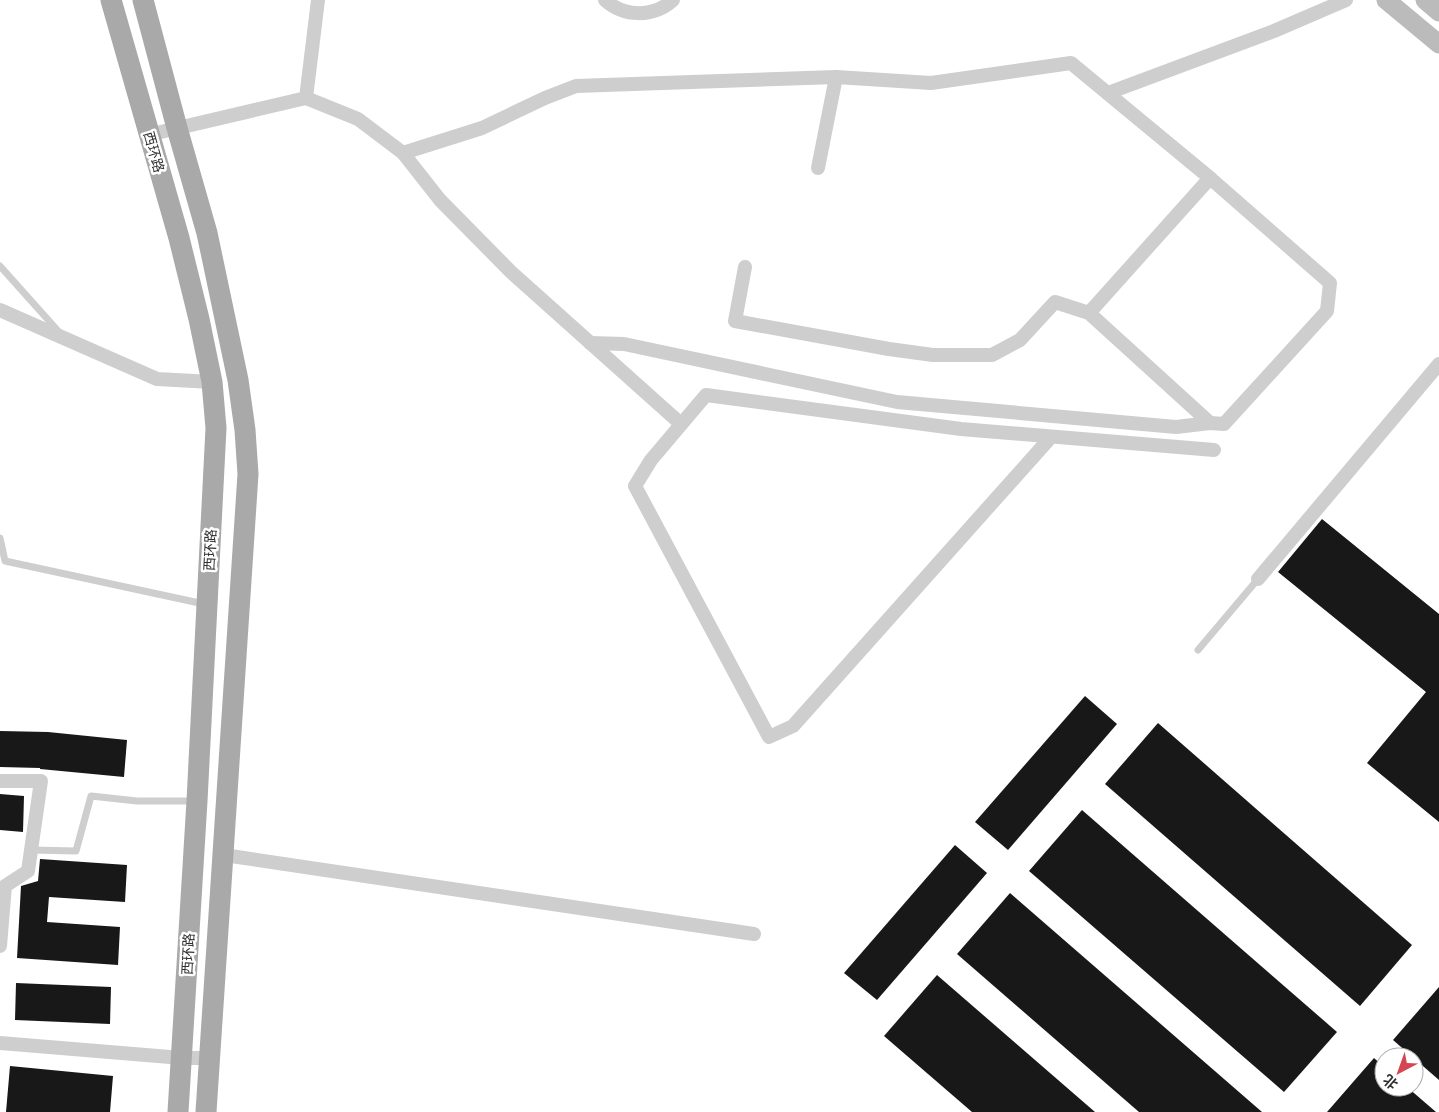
<svg xmlns="http://www.w3.org/2000/svg" width="1439" height="1112" viewBox="0 0 1439 1112" font-family="'IBM Plex Sans','Noto Sans SC',sans-serif">
<style>
.building{fill:#181818}
.lines{fill:none;stroke-linecap:round;stroke-linejoin:round}
.lane{stroke:#cecece;stroke-width:7}
.street{stroke:#cecece;stroke-width:14}
.secondary{stroke:#bbb;stroke-width:19}
.primary{stroke:#a9a9a9;stroke-width:21}
.labels{text-anchor:middle;dominant-baseline:central;stroke-width:5;stroke-linejoin:round;paint-order:stroke}
.street-label{font-size:14px;fill:#313131;stroke:#fff}
</style>
<rect width="100%" height="100%" fill="#fff"/>
<g class="building">
<polygon points="1322,519 1439,614 1439,822 1367,763 1426,692 1278,572"/>
<polygon points="1085,696 1117,724 1008,850 975,822"/>
<polygon points="1158,723 1412,945 1360,1006 1105,784"/>
<polygon points="0,731 48,732 127,740 124,777 40,769 40,768 0,767"/>
<polygon points="0,794 24,796 23,832 0,830"/>
<polygon points="1082,810 1337,1032 1284,1092 1029,871"/>
<polygon points="955,845 987,873 877,1000 844,973"/>
<polygon points="40,859 127,865 125,902 49,897 47,922 120,927 118,965 17,958 21,886 38,881"/>
<polygon points="1010,893 1262,1112 1139,1112 957,954"/>
<polygon points="937,975 1095,1112 972,1112 884,1036"/>
<polygon points="16,983 111,987 110,1024 15,1020"/>
<polygon points="1439,987 1439,1080 1393,1040"/>
<polygon points="1374,1058 1384,1067 1384,1087 1407,1087 1436,1112 1327,1112"/>
<polygon points="10,1066 113,1076 110,1112 6,1112"/>
</g>
<g class="lines">
<g class="lane">
<polyline points="0,266 59,332"/>
<polyline points="0,538 5,561 204,604"/>
<polyline points="1198,650 1258,579"/>
<polyline points="32,850 76,851 91,796 137,801 194,801"/>
</g>
<g class="street">
<path d="M605 0C624 17 653 18 673 0"/>
<polyline points="1108,93 1274,31 1346,0"/>
<polyline points="306,98 318,0"/>
<polyline points="148,135 306,98 358,119 403,153 440,200 511,272 681,424"/>
<polyline points="403,153 482,128 545,98 576,86 836,77 931,83 1071,63 1210,178 1330,283 1327,311 1224,424 1210,423 1176,427 897,402 624,344 590,343"/>
<polyline points="818,168 836,77"/>
<polyline points="745,267 735,321 889,349 933,355 992,355 1020,340 1055,302 1089,313 1210,423"/>
<polyline points="0,310 157,379 212,382"/>
<polyline points="1089,313 1210,178"/>
<polyline points="1051,437 793,726 769,737 635,486 651,460 706,395 961,429 1214,450"/>
<polyline points="1258,579 1439,364"/>
<polyline points="0,781 41,781 28,871 5,886 0,946"/>
<polyline points="224,855 754,934"/>
<polyline points="0,1043 182,1058 210,1058"/>
</g>
<g class="secondary">
<polyline points="1386,0 1439,44"/>
<polyline points="1425,0 1439,12"/>
</g>
<g class="primary">
<polyline points="111,0 179,238 199,319 212,382 216,428 197,801 178,1112"/>
<polyline points="143,0 177,128 207,233 238,380 245,430 248,474 206,1112"/>
</g>
</g>
<g class="labels">
<g class="street-label">
<text transform="translate(154 152) rotate(74)">西环路</text>
<text transform="translate(210 550) rotate(-87)">西环路</text>
<text transform="translate(188 954) rotate(-87)">西环路</text>
</g>
</g>
<g transform="translate(1399 1072) rotate(221)"><circle r="24" fill="#ffffff" stroke="#adadad"/>
<path d="M0-4L9 19L0 12L-9 19Z" fill="#d64552"/>
<text y="-8" font-size="14" font-weight="bold" text-anchor="middle" fill="#313131">北</text>
</g>
</svg>
